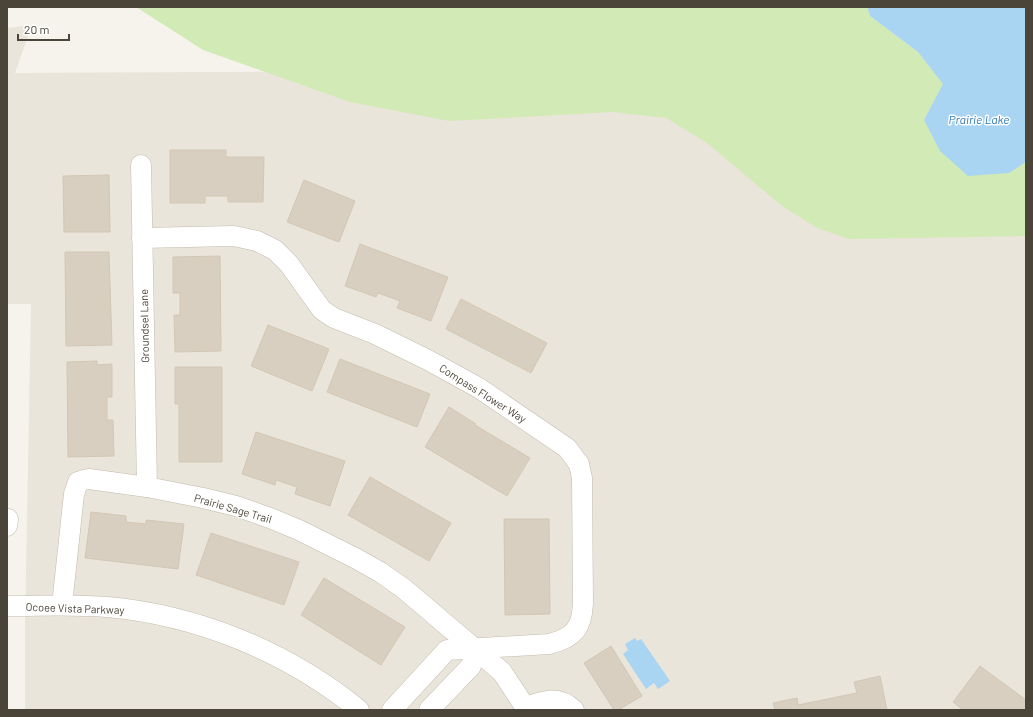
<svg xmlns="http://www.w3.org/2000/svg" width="1033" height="717" viewBox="0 0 1033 717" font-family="Barlow,sans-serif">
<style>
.residential{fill:#eae5da}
.green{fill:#d2eab5}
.water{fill:#a9d4f2}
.building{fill:#d8cfc1;stroke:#d3c7b4}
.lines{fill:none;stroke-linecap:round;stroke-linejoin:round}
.minor-casing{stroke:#c2bbae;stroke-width:21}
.minor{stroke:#fff;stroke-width:20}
.labels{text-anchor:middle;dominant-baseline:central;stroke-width:3;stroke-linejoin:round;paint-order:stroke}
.street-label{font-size:11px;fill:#4b4439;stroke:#fff}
.water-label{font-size:12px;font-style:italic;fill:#2e7ab2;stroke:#fff}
</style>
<rect width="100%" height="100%" fill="#f6f3ec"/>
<polygon class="residential" points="32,25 15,73 1026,68 1026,710 25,710 25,627 31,304 7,304 7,28"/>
<polygon class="green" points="136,7 867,7 870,16 918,52 943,84 924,120 1009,173 1026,162 1026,236 849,239 817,228 782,206 707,143 666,118 613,112 449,121 350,102 203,50"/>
<g class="water">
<polygon points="867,7 1026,7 1026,162 1009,173 968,176 940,151 924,120 943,84 918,52 870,16"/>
<polygon points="635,638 637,641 641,639 670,681 658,689 654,683 646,689 623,654 628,650 625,644"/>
</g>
<g class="building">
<polygon points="170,150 226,150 226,157 264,157 263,202 228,202 228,196 205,196 205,203 170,203"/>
<polygon points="109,175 110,232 64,232 63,176"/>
<polygon points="304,180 355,201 339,242 287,222"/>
<polygon points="360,244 448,277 431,321 397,308 400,301 378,293 376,297 345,286"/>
<polygon points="65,252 109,252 112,345 66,346"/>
<polygon points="220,256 221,351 175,352 174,315 180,315 180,293 173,293 173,257"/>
<polygon points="461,299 547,343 531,373 446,329"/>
<polygon points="268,325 329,349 312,391 251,366"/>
<polygon points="340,359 430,394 417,427 327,392"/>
<polygon points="97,361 97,365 112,364 112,397 107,397 107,420 113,420 114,456 68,457 67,362"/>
<polygon points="175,367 222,367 222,462 179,462 179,404 175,404"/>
<polygon points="449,407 476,424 475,425 530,458 507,496 425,447"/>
<polygon points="256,432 345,461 330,506 295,494 297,487 276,480 275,485 242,474"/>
<polygon points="370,477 451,523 429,561 348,515"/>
<polygon points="91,512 126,516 126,522 146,524 146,520 184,524 178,569 85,558"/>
<polygon points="504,519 549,519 550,614 505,615"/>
<polygon points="211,533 299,562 284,605 196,575"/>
<polygon points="324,578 405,627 381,665 301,615"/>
<polygon points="611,646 642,696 618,710 614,710 584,663"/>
<polygon points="980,666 1026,700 1026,710 963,710 953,702"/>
<polygon points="880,676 887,710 775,710 773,703 797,698 798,705 857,693 854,682"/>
</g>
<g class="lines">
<g class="minor-casing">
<g id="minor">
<polyline points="141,165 147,487"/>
<path d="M142 238 234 236 257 241 275 250 289 264 322 310 334 318 375 334 428 360 479 388 567 448 579 464 582 478 583 603C582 628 574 638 549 644L447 650 392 710"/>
<polyline points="7,526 8,519"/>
<polyline points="62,605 74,494 78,482 84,480 89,479 147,487 203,498 236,506 270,518 299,530 355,558 380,572 403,588 502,672 527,710"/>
<path d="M7 606C40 606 74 604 107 607 198 615 288 652 359 710"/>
<path d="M526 707C544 701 558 695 574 710"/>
<polyline points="429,710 471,666 476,649"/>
</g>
</g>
<use href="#minor" class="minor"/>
</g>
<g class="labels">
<g class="street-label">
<text transform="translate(144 326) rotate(-91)">Groundsel Lane</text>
<text transform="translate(483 393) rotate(32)">Compass Flower Way</text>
<text transform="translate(233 508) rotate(16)">Prairie Sage Trail</text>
<text transform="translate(75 608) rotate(2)">Ocoee Vista Parkway</text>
</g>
<g class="water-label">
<text x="979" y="119">Prairie Lake</text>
</g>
</g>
<rect width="1033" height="717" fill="none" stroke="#4b4439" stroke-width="16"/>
<path d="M18 34v6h51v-6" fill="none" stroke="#4b4439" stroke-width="2"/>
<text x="24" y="34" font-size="12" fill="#4b4439" stroke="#ffffff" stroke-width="3" paint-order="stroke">20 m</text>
</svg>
